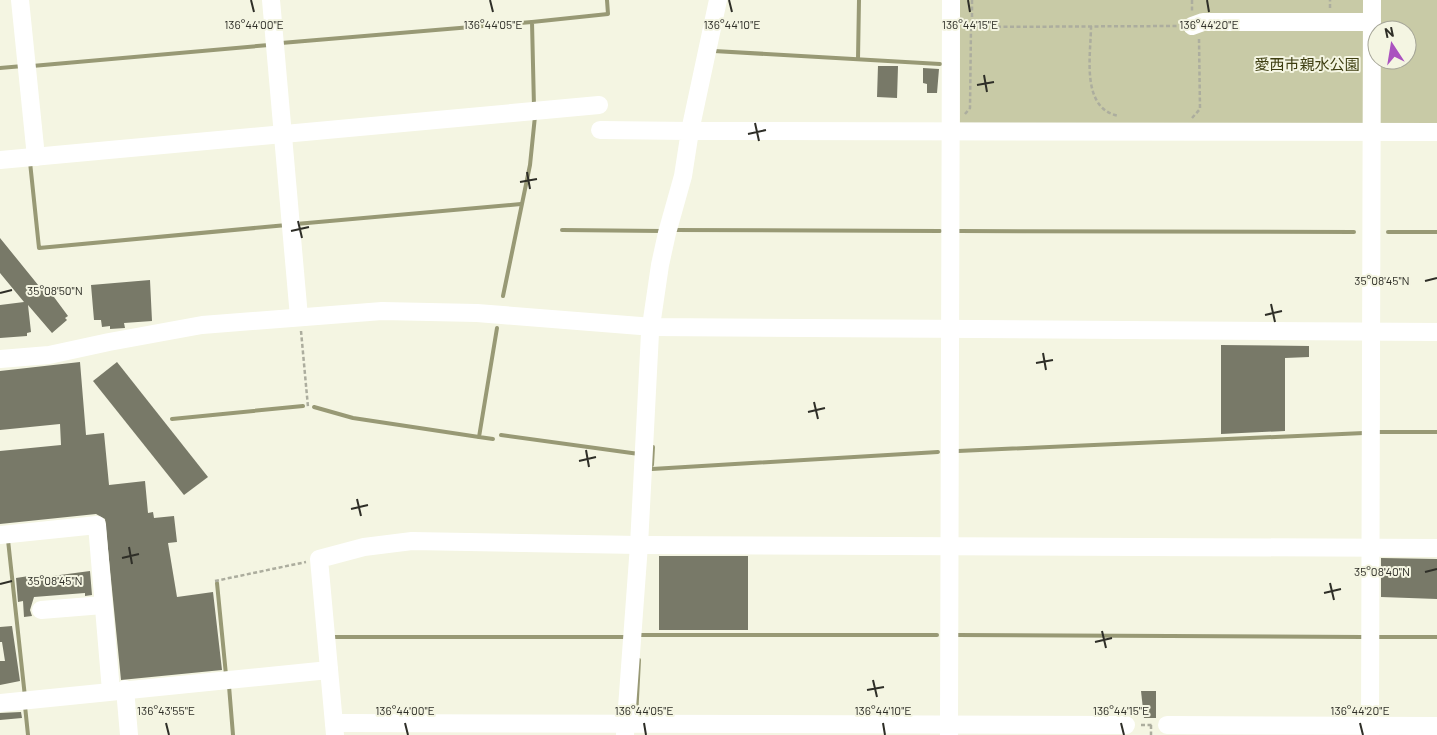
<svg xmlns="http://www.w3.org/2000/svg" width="1437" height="735" viewBox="0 0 1437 735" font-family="Barlow,'Noto Sans JP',sans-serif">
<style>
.green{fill:#c8caa6;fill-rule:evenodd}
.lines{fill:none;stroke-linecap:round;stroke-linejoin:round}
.stream{stroke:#989975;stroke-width:4}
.building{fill:#787968}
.path{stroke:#acad9e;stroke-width:2.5;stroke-dasharray:4 2.5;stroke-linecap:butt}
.minor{stroke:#fff;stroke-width:18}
.ticks{fill:none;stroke:#2e2e27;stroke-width:2}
.labels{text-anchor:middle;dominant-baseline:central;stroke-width:4;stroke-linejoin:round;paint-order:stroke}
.park-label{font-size:15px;fill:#3e3e11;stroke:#f4f5e2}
.ticks-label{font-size:12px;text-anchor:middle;fill:#2e2e27;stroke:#f4f5e2;stroke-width:4;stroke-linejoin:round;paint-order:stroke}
</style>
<rect width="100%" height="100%" fill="#f4f5e2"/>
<path class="green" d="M960 0H1437V128L960 125ZM1377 30H1407V60H1377Z"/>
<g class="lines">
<g class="stream">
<polyline points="281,43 532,22"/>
<polyline points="714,51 940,64"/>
<polyline points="858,59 859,0"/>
<polyline points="32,66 269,45"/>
<polyline points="0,68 23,66"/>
<polyline points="534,107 532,22 608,14 607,0"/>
<polyline points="30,162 39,248 287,225"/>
<polyline points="296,224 521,204"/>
<polyline points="562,230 662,231"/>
<polyline points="672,230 940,231"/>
<polyline points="958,231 1354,232"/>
<polyline points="1388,232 1437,232"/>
<polyline points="503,296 530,165 535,116"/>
<polyline points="314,407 353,418 479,437"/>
<polyline points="172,419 303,406"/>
<polyline points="1377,432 1437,432"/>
<polyline points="501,435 639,454"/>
<polyline points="493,439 479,437 497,328"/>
<polyline points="958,451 1364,433"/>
<polyline points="652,465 653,447"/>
<polyline points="652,469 938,452"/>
<polyline points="8,540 25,697"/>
<polyline points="217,583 226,675"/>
<polyline points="641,635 937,635"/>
<polyline points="956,635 1363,637"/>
<polyline points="331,637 626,637"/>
<polyline points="1375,637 1437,637"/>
<polyline points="229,686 233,735"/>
<polyline points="25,706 28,735"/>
<polyline points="636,718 639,660"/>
</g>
</g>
<g class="building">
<polygon points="878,66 898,66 897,98 877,97"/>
<polygon points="923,68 939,69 937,93 927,93 927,84 923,83"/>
<polygon points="0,238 47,296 51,293 68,316 65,318 67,320 52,333 28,305 31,332 27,333 27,336 0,338 0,305 24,302 0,273"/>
<polygon points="150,280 152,321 124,323 125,328 110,329 110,326 102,327 101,320 94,320 91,285"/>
<polygon points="1221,345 1309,346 1309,357 1285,358 1285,431 1221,434"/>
<polygon points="80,362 86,435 104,433 109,485 145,481 148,513 153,512 154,518 174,516 177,542 168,543 177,597 213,592 222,670 121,680 105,519 96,514 0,524 0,451 61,445 60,424 0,430 0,371"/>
<polygon points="117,362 208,477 184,495 93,381"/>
<rect x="659" y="556" width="89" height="74"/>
<polygon points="1381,558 1437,559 1437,599 1381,597"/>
<polygon points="90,571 92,595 85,596 85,593 34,597 30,610 32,616 24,617 23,601 18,602 16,578 29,576 30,579"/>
<polygon points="12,626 20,681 0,685 0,661 5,661 2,642 0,642 0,627"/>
<polygon points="1141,691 1156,691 1156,718 1144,718"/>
<polygon points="21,712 22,718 0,720 0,713"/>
</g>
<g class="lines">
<g class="path">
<polyline points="972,0 972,27 1178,26"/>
<polyline points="1192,0 1192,11"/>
<polyline points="1330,8 1330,0"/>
<path d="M1091 26C1091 54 1080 109 1119 116"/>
<polyline points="965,114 970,108 971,27"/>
<polyline points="1192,118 1200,109 1199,39"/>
<polyline points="301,331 308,407"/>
<polyline points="215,581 306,562"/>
<polyline points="1141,725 1153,725"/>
<polyline points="1151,725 1151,735"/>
</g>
<g class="minor">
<polyline points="20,0 36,157"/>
<polyline points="271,0 299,317"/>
<polyline points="718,0 690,131 1437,132"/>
<polyline points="1192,26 1203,22 1372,22"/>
<polyline points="600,130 690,131 683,176 667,233 660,265 650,333 639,545 625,735"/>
<polyline points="0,160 599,105"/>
<polyline points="0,359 49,355 109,342 202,325 382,311 477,313 653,327 1437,332"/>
<polyline points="0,535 97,525 111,691"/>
<polyline points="41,610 103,605"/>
<polyline points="125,689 129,735"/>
<polyline points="0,703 329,670"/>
<polyline points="334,723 1126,725"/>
<polyline points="1167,725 1437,726"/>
<polyline points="949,734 951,0"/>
<polyline points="335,735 319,559 364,547 412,541 639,545 1437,548"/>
<polyline points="1370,735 1372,0"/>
</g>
</g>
<path class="ticks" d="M251 0 254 12M490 0 493 12M729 0 732 12M968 0 970 12M1207 0 1209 12M984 75 987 92M977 85 994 82M755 123 759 141M748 134 766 130M527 172 530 189M520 182 537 179M298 221 302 238M291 231 309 227M1425 281 1437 278M0 293 12 290M1271 304 1275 322M1265 315 1282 311M1043 353 1046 370M1036 363 1053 360M814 402 818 419M808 412 825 408M586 450 589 467M579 461 596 457M357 499 361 516M351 509 368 505M129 547 132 564M122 558 139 554M1425 572 1437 569M1330 583 1334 600M0 584 12 581M1324 593 1341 589M1102 631 1106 648M1095 642 1112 638M873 680 877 697M867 690 884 687M166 723 169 735M405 723 408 735M644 723 646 735M883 723 885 735M1121 723 1124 735M1360 723 1363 735"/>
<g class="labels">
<g class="park-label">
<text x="1307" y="64">愛西市親水公園</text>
</g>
</g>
<g class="ticks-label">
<text x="254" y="29">136°44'00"E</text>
<text x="493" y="29">136°44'05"E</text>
<text x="732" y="29">136°44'10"E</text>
<text x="970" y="29">136°44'15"E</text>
<text x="1209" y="29">136°44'20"E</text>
<text x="1382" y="285">35°08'45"N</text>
<text x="55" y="295">35°08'50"N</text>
<text x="1382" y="576">35°08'40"N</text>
<text x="55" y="585">35°08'45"N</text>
<text x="166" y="715">136°43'55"E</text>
<text x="405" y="715">136°44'00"E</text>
<text x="644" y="715">136°44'05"E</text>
<text x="883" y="715">136°44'10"E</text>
<text x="1121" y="715">136°44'15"E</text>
<text x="1360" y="715">136°44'20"E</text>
</g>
<g transform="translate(1392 45) rotate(348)"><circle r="24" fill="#f4f5e2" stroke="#a5a597"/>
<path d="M0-4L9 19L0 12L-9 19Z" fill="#aa52bf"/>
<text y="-8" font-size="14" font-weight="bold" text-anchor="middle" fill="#2e2e27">N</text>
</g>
</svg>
